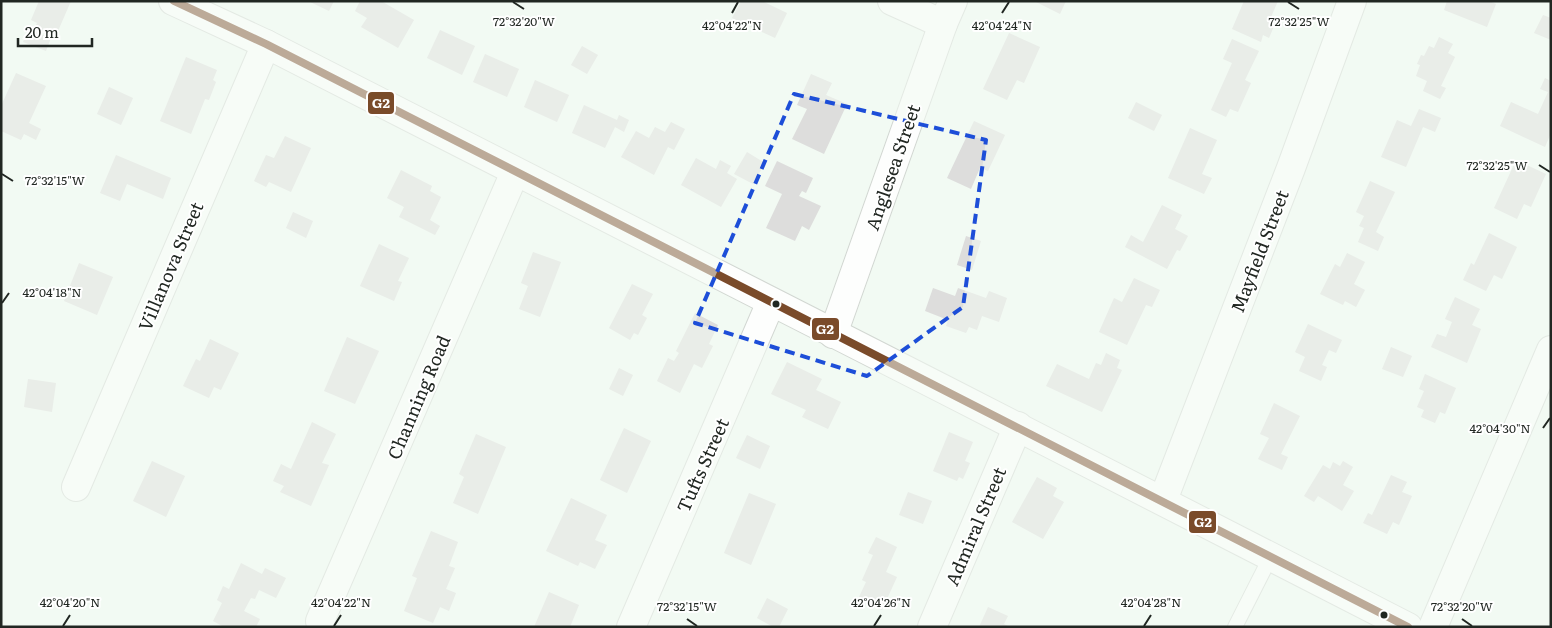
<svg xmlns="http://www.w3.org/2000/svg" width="1552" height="628" viewBox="0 0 1552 628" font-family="Literata,serif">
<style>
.building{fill:#dddddc}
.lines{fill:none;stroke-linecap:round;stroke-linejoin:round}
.service-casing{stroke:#d2d7d2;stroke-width:16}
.minor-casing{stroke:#d2d7d2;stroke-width:30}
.secondary-casing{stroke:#d2d7d2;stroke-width:30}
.service{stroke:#fdfefd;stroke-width:14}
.minor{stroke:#fdfefd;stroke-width:28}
.secondary{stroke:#fdfefd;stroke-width:28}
.bus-1-casing{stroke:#fff;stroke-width:11}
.bus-1{stroke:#7a4b2a;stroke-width:8}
.marked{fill:none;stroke:#1d4ed8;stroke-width:4;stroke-dasharray:10 6;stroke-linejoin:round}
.ticks{fill:none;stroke:#212722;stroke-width:2}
.bus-dot{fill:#212722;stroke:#fff;stroke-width:2}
.labels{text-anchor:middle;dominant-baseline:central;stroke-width:4;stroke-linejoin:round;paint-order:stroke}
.street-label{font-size:18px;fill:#212722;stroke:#fff}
.ticks-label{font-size:12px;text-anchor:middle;fill:#212722;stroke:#fff;stroke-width:4;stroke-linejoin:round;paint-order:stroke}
.line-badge{stroke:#fff;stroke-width:2}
.badge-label{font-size:14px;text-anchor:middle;font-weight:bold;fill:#fff}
</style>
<rect width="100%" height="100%" fill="#f2faf3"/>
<g class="building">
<polygon points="39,1 71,1 58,31 53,29 51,34 35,27 37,23 31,20"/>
<polygon points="308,1 334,1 329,11"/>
<polygon points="360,1 381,1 414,20 398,48 361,27 367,18 355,11"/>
<polygon points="741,1 762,1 787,13 775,38 732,18"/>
<polygon points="1034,1 1066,1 1060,14"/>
<polygon points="1244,1 1278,1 1271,17 1277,19 1269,38 1263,35 1261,42 1232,29"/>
<polygon points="1447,1 1489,1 1496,4 1487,27 1444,10"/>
<polygon points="1543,15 1551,18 1551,40 1534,33"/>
<polygon points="29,29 51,38 46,51 23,42"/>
<polygon points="440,30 475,46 462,75 427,58"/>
<polygon points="1009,33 1040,47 1024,83 1017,80 1007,100 983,89"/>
<polygon points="1439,37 1453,44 1448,53 1455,57 1441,86 1446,88 1440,99 1423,91 1427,81 1416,76 1420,65 1417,64 1421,55 1424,56 1429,46 1434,48"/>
<polygon points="1232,39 1259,51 1245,80 1251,83 1238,112 1230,109 1226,117 1211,110 1232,63 1223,59"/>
<polygon points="582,46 598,55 587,74 571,65"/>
<polygon points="485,54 519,69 507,97 473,82"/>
<polygon points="186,57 217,70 213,80 216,82 209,100 205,99 191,134 160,121"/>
<polygon points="16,73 46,86 29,123 41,129 36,140 24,134 21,140 1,131 1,106"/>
<polygon points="811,74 832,83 826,95 847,104 824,154 792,139 807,109 797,105"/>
<polygon points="1545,78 1551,81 1551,133 1545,147 1500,126 1511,102 1538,114 1548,92 1540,89"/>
<polygon points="535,80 569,95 557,122 524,107"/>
<polygon points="109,87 133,98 121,125 97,114"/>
<polygon points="1136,102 1162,115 1154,131 1128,118"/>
<polygon points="584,105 617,120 619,115 629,120 624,132 615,127 605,148 572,133"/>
<polygon points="1419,109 1441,118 1435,132 1423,127 1406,167 1381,157 1397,120 1411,126"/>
<polygon points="974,121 1005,135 988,171 980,168 971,189 947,178"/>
<polygon points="671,122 685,129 674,150 668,147 654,175 621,157 636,131 649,138 655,127 665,132"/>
<polygon points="1190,128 1217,140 1202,174 1212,178 1204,194 1168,178"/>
<polygon points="285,136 311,148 291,192 269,182 266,187 254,181 266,155 274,158"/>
<polygon points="747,152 765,163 753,184 734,174"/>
<polygon points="116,155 171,178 163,199 127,184 120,201 100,193"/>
<polygon points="696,158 716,169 720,160 731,166 727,173 737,179 721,207 681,185"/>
<polygon points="1516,160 1546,174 1531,207 1524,204 1517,219 1494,208"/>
<polygon points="777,161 813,178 806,193 802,191 799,196 821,206 809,230 802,226 795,241 766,228 782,194 765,186"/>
<polygon points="401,170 432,186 430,191 441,197 430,220 440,226 435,235 399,217 404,207 387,198"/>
<polygon points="1370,181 1395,192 1376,232 1384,237 1378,251 1358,242 1364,228 1359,226 1364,216 1356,212"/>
<polygon points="1162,205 1182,215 1175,229 1188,236 1180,251 1177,250 1167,269 1125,247 1131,235 1143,242"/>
<polygon points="293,212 313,221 306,238 286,228"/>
<polygon points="1489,233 1517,247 1502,279 1494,275 1486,291 1463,280 1471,263 1474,265"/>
<polygon points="966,236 981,241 972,270 957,265"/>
<polygon points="379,244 409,258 398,281 402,282 394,301 360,286"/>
<polygon points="533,252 561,262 540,317 519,309 528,286 521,283"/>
<polygon points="1347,253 1365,262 1354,284 1365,290 1356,307 1345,301 1343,305 1320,294 1335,264 1340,267"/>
<polygon points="79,263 113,277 97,315 64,301"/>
<polygon points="1134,278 1160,290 1152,307 1146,305 1127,345 1099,332 1114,298 1122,302"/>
<polygon points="632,284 653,294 642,315 647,318 638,335 634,333 630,340 609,328"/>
<polygon points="933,288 955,296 958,288 986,298 989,291 1007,298 999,322 982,316 977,330 969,327 966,333 946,326 948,320 925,311"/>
<polygon points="1455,297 1480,309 1472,325 1481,329 1467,363 1431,347 1437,334 1446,337 1452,322 1445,319"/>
<polygon points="695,313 718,325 709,344 713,346 702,368 694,364 680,393 657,381 668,358 674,361 679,353 676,351"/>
<polygon points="1308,324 1342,340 1336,353 1329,350 1322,365 1327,367 1321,381 1299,371 1305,357 1295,352"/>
<polygon points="347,337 379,351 355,404 324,391"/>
<polygon points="210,339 239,353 221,390 214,387 209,398 183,386 196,359 200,361"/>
<polygon points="1391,347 1412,356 1403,377 1382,369"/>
<polygon points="1106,353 1120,360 1117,368 1122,370 1102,412 1046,386 1057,364 1089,379 1096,363 1101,365"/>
<polygon points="787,362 822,379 816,390 841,402 828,429 802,417 806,410 771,394"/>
<polygon points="619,368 633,375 623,396 609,389"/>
<polygon points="1425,374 1456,388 1445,414 1440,412 1435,423 1421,417 1424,410 1417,407 1424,391 1419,389"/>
<polygon points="28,379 56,383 52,412 24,407"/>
<polygon points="1274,403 1300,416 1281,454 1288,457 1282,470 1258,459 1269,438 1260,434"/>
<polygon points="312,422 336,434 322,463 329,465 311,506 280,492 284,486 273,481 281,464 291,469"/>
<polygon points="624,428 651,441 627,493 600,480"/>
<polygon points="949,432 973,442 965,461 970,463 963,479 959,477 957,481 933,471"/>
<polygon points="476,434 506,447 478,514 453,503 464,477 459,474"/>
<polygon points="747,435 770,446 760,469 736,458"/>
<polygon points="152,461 185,476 166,517 133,501"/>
<polygon points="1343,461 1353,467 1343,485 1354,491 1342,511 1318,496 1314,502 1304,496 1323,465 1330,469 1333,462 1340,466"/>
<polygon points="1391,475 1407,482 1402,492 1412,496 1399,525 1393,522 1387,534 1363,523 1368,513 1372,515"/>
<polygon points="1037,477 1057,488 1053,496 1064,502 1043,539 1012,522"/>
<polygon points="908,492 932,501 923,524 899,515"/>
<polygon points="749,493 776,504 751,565 724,553"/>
<polygon points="571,498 607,515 595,540 607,545 595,569 580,562 578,566 546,551"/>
<polygon points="431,531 458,542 449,566 455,568 446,589 456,593 449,611 440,607 433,623 404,611 417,578 412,576"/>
<polygon points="876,537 897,547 886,572 897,577 882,610 858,599 866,582 862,580 873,555 868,553"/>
<polygon points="241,563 262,574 265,568 286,578 276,598 259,590 255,599 251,598 244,611 260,619 256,627 224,627 213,621 222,603 217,600 223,586 229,589"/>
<polygon points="549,592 579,605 570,627 534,627"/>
<polygon points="767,598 788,609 779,627 773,627 757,618"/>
<polygon points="988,607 1008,616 1004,624 1010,627 979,627"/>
</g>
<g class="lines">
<g class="service-casing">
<polyline id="service" points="1235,627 1271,556"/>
</g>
<g class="minor-casing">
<g id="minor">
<polyline points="892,1 943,24"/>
<polyline points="833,334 943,24 953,1"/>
<polyline points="76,487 266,44"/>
<polyline points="1163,500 1291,168 1352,1"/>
<polyline points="320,621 515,172"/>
<polyline points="631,627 771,302"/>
<polyline points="932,627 1018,426"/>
<polyline points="1433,627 1551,350"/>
</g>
</g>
<g class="secondary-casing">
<path id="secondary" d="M173 1 266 44C647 239 1028 431 1408 627"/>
</g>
<use href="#service" class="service"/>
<use href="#minor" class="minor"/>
<use href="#secondary" class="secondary"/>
<g class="bus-1-casing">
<polyline id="bus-1" points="174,1 266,44 1408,627"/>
</g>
<use href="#bus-1" class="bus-1"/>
</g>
<path d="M0 0H1552V628H0ZM794 94 986 140 963 307 867 376 695 323Z" fill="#f2faf3" fill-opacity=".55" fill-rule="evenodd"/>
<path class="marked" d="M794 94 986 140 963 307 867 376 695 323Z"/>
<path class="ticks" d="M513 2 524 9M1288 2 1299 9M732 13 738 2M1002 13 1009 2M1539 165 1550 172M2 174 13 181M2 303 9 293M1543 428 1550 418M687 619 697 626M1462 619 1472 626M63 626 70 615M334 626 341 615M874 626 881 615M1144 626 1151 615"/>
<g class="bus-dot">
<circle cx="776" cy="304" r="4.5"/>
<circle cx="1384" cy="615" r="4.5"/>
</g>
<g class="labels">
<g class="street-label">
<text transform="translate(892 167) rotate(-71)">Anglesea Street</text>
<text transform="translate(1259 251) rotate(-69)">Mayfield Street</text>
<text transform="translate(170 266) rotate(-67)">Villanova Street</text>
<text transform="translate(418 397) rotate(-67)">Channing Road</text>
<text transform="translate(702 465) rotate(-66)">Tufts Street</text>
<text transform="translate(975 526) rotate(-67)">Admiral Street</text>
</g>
</g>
<g class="ticks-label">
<text x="524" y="26">72°32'20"W</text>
<text x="1299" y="26">72°32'25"W</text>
<text x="732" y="30">42°04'22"N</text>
<text x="1002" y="30">42°04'24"N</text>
<text x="1497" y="170">72°32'25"W</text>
<text x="55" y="185">72°32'15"W</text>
<text x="52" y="297">42°04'18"N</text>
<text x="1500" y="433">42°04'30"N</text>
<text x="70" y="607">42°04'20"N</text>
<text x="341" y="607">42°04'22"N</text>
<text x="881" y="607">42°04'26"N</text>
<text x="1151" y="607">42°04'28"N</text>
<text x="687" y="611">72°32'15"W</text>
<text x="1462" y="611">72°32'20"W</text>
</g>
<g class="line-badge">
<rect x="367" y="91" width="28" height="24" rx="5" fill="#7a4b2a"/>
<rect x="811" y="317" width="29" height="24" rx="5" fill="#7a4b2a"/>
<rect x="1188" y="510" width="29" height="24" rx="5" fill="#7a4b2a"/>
</g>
<g class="badge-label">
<text x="381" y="108">G2</text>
<text x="825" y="334">G2</text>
<text x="1203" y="527">G2</text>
</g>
<rect width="1552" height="628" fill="none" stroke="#212722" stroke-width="5"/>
<path d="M18 38v8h74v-8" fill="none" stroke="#212722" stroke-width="2.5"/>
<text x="25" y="38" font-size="15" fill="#212722" stroke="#ffffff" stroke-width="4" paint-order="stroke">20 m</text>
</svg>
